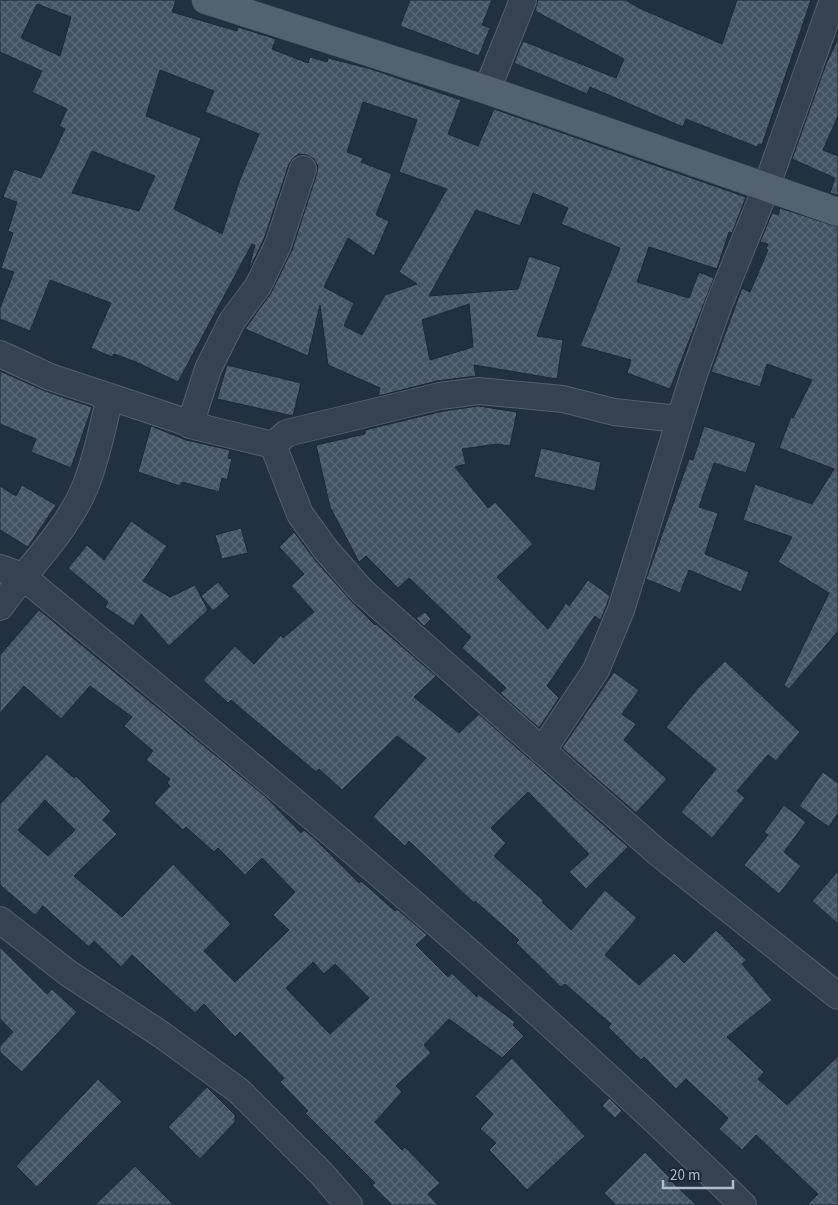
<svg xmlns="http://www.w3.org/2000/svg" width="838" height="1205" viewBox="0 0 838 1205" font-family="'Source Sans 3',sans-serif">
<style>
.building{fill:url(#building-cross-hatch);stroke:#1d2936;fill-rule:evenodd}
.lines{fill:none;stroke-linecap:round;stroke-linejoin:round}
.minor-casing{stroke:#54606d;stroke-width:28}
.major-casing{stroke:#424e5b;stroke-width:29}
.minor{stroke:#36424f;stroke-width:26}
.major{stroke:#54616f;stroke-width:28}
</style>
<defs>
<pattern id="building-cross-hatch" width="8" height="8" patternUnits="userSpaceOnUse" patternTransform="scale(1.25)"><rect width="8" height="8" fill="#425363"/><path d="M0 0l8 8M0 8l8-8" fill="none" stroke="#5b6a78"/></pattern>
</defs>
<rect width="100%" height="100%" fill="#21313f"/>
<g class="building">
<path d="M0 0H176L172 12 237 31 238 27 276 39 272 49 308 63 310 57 327 62 328 58 371 69 461 100 448 134 478 146 494 109 746 197 732 233 729 232 717 269 649 247 637 282 689 298 699 272 714 278 670 389 627 373 631 360 580 346 620 248 561 224 568 208 533 193 520 226 476 210 429 296 518 289 529 256 561 267 537 336 563 340 557 379 474 365 476 376 437 381 378 396 380 388 328 365 320 305 308 356 245 329 271 293 292 250 317 173 318 166 314 159 307 155 299 154 293 158 289 164 264 239 248 272 255 245 252 244 178 382 136 362 114 354 112 357 91 348 111 303 50 280 30 331 0 319V308L14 272 1 268 13 233 8 231 17 202 3 197 14 169 41 178 65 129 59 126 67 109 32 92 42 71 0 52ZM37 4 71 17 60 56 21 38ZM160 70 214 91 205 112 259 134 239 182 222 234 174 209 201 138 146 116ZM363 102 417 120 399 172 447 189 399 272 417 284 385 295 362 335 344 326 354 303 324 287 348 238 374 256 389 221 376 215 392 174 361 162 363 158 347 152ZM92 151 155 176 139 211 72 193ZM469 304 473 347 430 360 422 320Z"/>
<polygon points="410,0 492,0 482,25 490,28 479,56 400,26"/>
<polygon points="538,0 626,0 639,8 722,44 737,0 811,0 762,145 759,144 757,147 686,119 683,127 590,87 587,94 514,63 523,41 616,78 624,59 535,11"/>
<polygon points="838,39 838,116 823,150 838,156 838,195 830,193 835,178 792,159 826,64"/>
<polygon points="780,208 838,227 838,631 789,689 784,685 829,593 778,562 792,537 743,520 755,484 812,504 834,469 779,448 791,417 793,418 812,380 767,364 760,387 711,372 742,288 750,292 768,250 766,249 768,244 760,242 772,213 778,215"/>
<polygon points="227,365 301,383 293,416 217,399"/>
<polygon points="0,371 45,391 92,407 71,468 31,452 36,439 0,424"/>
<polygon points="479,406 517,412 510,446 497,444 462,449 466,464 455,467 488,508 495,502 533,544 497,577 548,629 566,603 569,606 588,580 610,596 602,617 600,620 595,616 547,686 559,698 539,728 500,693 506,688 462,648 471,637 409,578 398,588 366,556 359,562 330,507 316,445 365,434 365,430 443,411"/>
<polygon points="151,426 186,440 230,450 228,458 232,459 227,480 222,478 219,492 182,482 180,486 138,472"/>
<polygon points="704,426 756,443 746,473 714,463 699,507 718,513 705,554 749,572 741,592 689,570 680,593 646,579 689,459 693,460"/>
<polygon points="541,448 601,462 595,491 534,477"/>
<polygon points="22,485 56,505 28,547 0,530 0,486 16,496"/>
<polygon points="131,521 167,546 143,581 170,597 195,585 208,610 169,646 141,614 133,626 105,607 108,602 68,568 87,545 104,560"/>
<polygon points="241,528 248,553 222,559 215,535"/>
<polygon points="294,532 315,560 351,601 375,625 376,624 436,676 414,697 459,733 479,714 628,847 586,889 569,872 589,854 528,792 491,828 506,843 494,856 544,901 542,902 571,930 605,890 637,918 605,955 639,985 674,953 684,963 716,930 746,960 742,964 772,1000 727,1037 764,1072 758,1079 787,1105 838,1056 838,1205 807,1205 818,1194 756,1135 742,1150 719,1129 728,1118 686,1079 676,1089 644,1057 641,1060 608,1027 611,1024 565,984 561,987 516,943 519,940 475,901 474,903 409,841 405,846 373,817 426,758 397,736 342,790 319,769 316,772 231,700 228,703 203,680 235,646 254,664 281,635 283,638 314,612 291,586 304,574 279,547"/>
<polygon points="218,582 230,596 213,611 201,596"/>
<path d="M39 610 266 797 301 833 304 830 316 840 359 883 361 881 395 911 397 909 427 935 416 945 448 977 452 973 477 997 478 994 515 1022 513 1025 524 1036 502 1058 449 1019 424 1045 431 1053 396 1086 402 1092 375 1122 402 1150 405 1147 440 1183 428 1194 438 1205H392L372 1185 375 1183 305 1113 308 1111 280 1082 284 1078 240 1032 235 1037 204 1004 195 1013 132 955 121 967 94 941 89 947 43 906 35 915 0 885V804L47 754 74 778 76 776 111 811 103 820 117 834 74 876 122 917 173 864 231 924 204 951 235 982 289 930 273 915 295 892 262 858 245 875 218 848 214 852 186 827 183 830 154 803 170 786 167 783 170 779 146 760 153 751 124 726 132 717 90 686 61 719 24 686 0 713V655ZM45 800 75 830 48 856 18 830ZM313 962 324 974 335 964 369 998 330 1034 286 988Z"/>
<polygon points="425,612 431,619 424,626 416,618"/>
<polygon points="725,661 800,732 776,761 768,755 737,791 745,798 712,838 681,812 716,769 666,727 698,688"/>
<polygon points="614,672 639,690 622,714 636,724 624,740 667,779 636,813 562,748"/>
<polygon points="823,772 838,783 838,813 829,827 799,806"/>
<polygon points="784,805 806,822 784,852 801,866 779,894 744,865 768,835 764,832"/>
<polygon points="838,871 838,924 812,901"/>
<polygon points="0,947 47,994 52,989 77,1012 22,1072 0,1052 0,1046 13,1032 0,1019"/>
<polygon points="512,1058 585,1136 527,1190 489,1150 496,1143 480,1129 493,1114 475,1096"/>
<polygon points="98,1079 122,1102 37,1187 16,1166"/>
<polygon points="207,1087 235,1115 235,1122 200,1159 168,1127"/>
<polygon points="609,1098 622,1111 615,1118 602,1106"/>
<polygon points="645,1152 672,1180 671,1181 696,1205 616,1205 604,1193"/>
<polygon points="135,1166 174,1205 95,1205"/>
</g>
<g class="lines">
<g class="minor-casing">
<g id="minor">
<polyline points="487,90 523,0"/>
<polyline points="0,354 50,377 207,429"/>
<polyline points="273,445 300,514 326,550 362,591 657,852 838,996"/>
<polyline points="273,445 287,433 440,396 479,391 563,399 614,412 678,419"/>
<polyline points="273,445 190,425 208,369 232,321 258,286 278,245 303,169"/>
<path d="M0 568 22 576C268 778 515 982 743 1205"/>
<path d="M0 607C28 567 66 533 85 487 97 459 102 427 110 398"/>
<polyline points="542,751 596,670 621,610 694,374 719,304 766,188 833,0"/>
<polyline points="0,920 68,973 162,1035 239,1091 322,1174 349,1205"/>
</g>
</g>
<g class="major-casing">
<polyline id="major" points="206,0 487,90 838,212"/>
</g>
<use href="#minor" class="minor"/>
<use href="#major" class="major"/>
</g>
<path d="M663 1180v8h70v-8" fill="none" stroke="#b1bdca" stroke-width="2.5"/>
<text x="670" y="1180" font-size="15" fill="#b1bdca" stroke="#1b2734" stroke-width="4" paint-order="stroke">20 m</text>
</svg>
